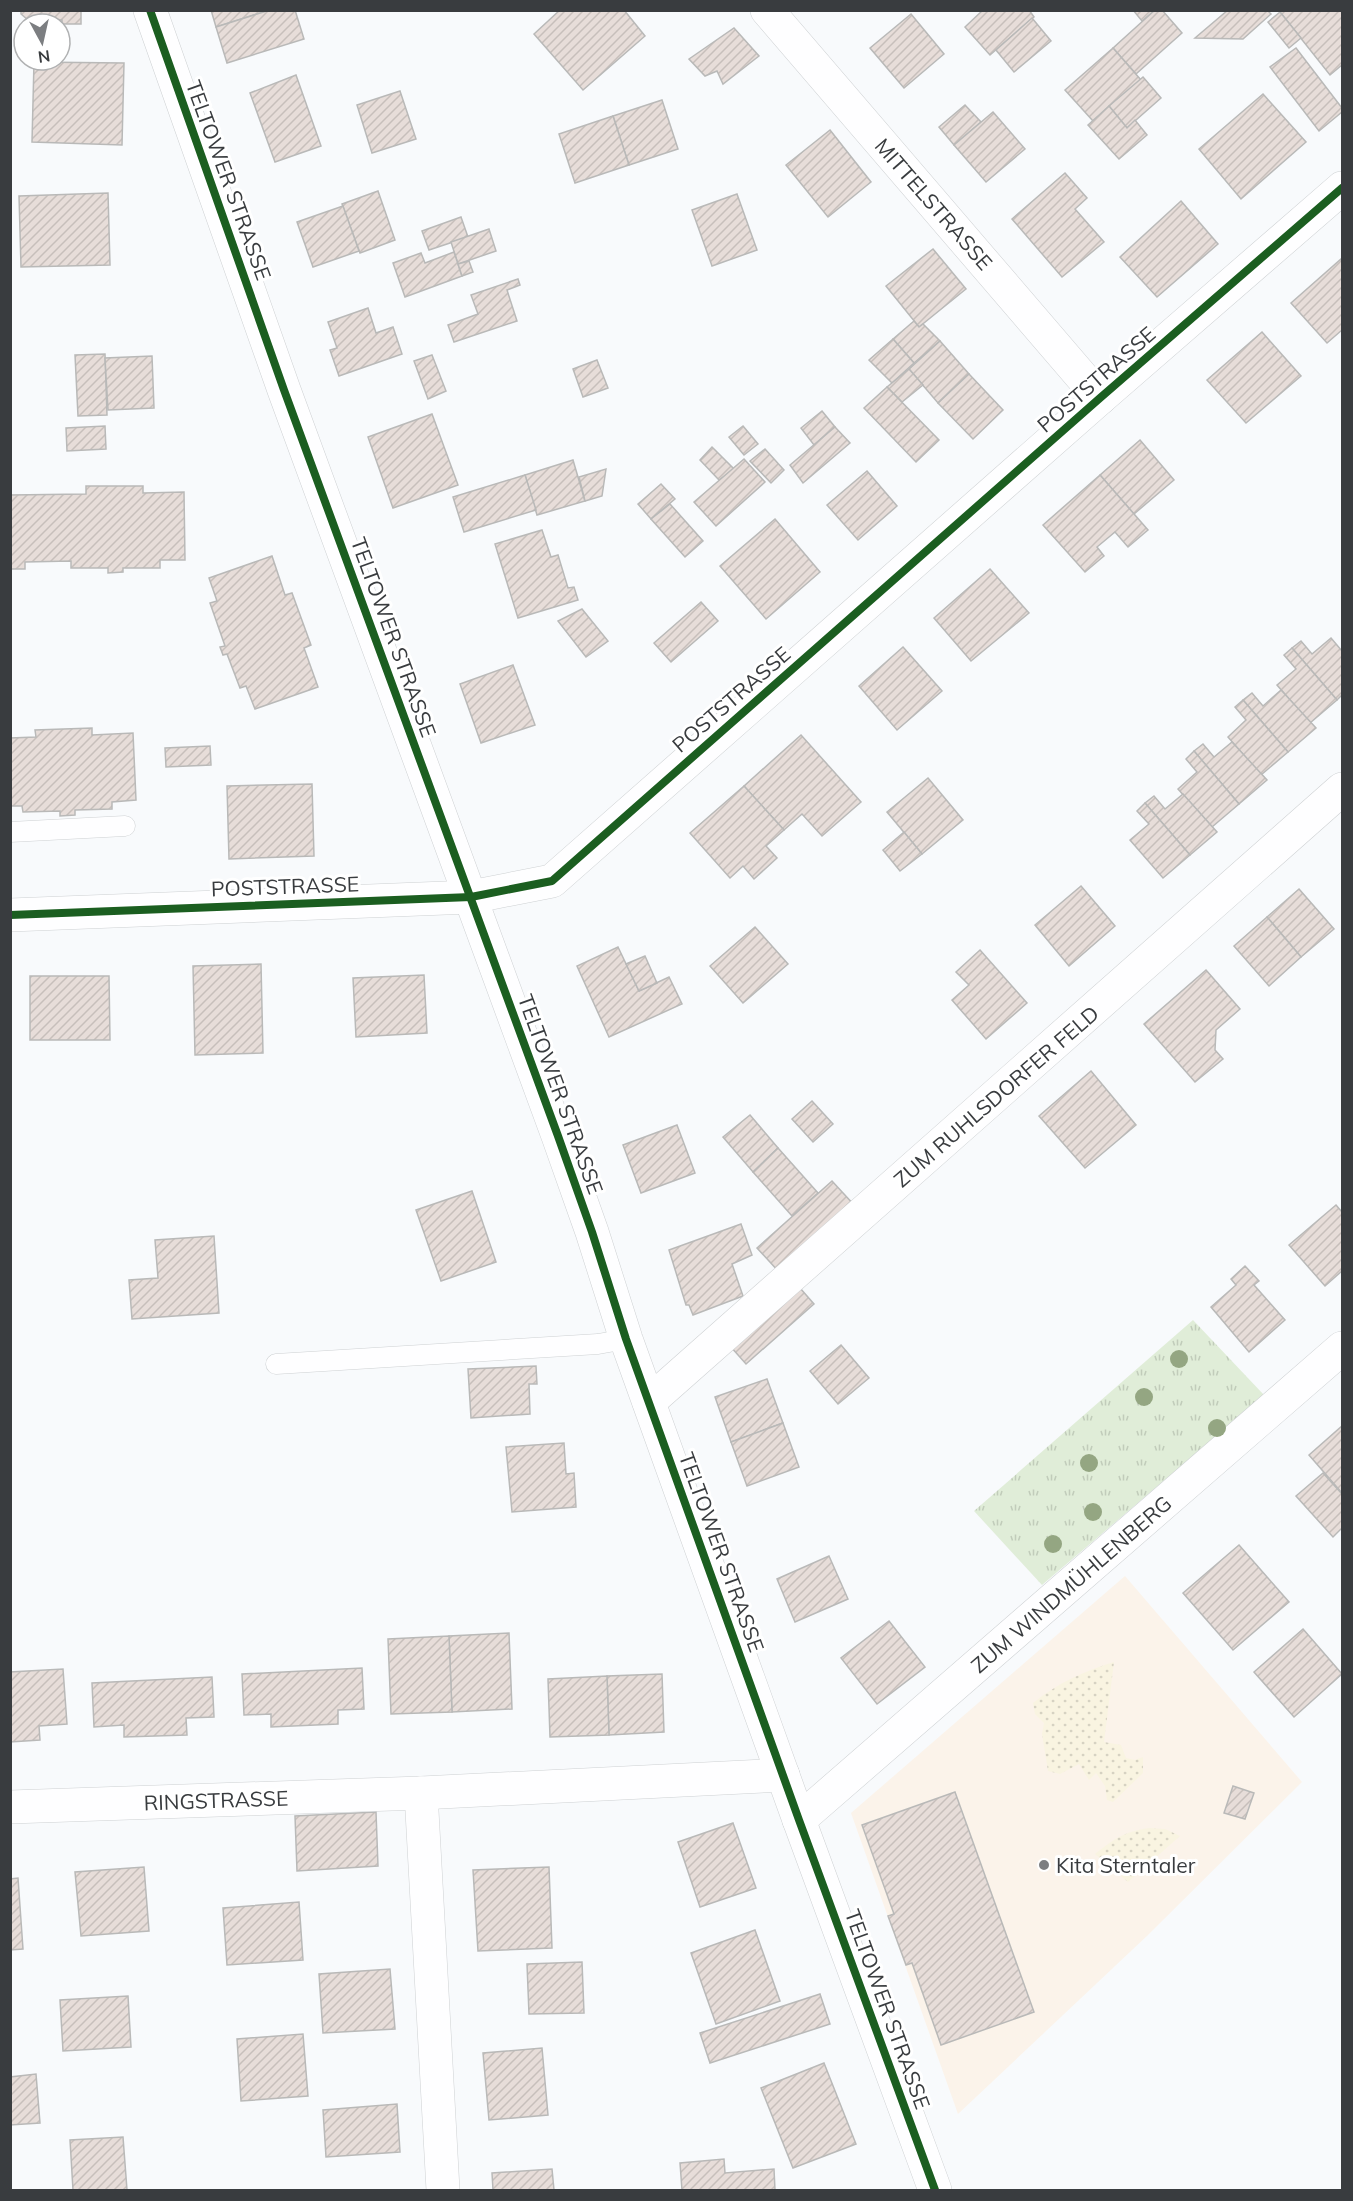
<svg xmlns="http://www.w3.org/2000/svg" width="1353" height="2201" viewBox="0 0 1353 2201" font-family="Mulish,sans-serif">
<style>
.education{fill:#fbf3ea}
.grass{fill:url(#grass-tufts)}
.sand{fill:url(#sand-dots)}
.building{fill:url(#building-hatch);stroke:#b9b9b8;stroke-width:1.5}
.lines{fill:none;stroke-linecap:round;stroke-linejoin:round}
.service-casing{stroke:#ced1d3;stroke-width:21}
.minor-casing{stroke:#ced1d3;stroke-width:34}
.service{stroke:#fefeff;stroke-width:20}
.minor{stroke:#fefeff;stroke-width:33}
.cycleway-casing{stroke:#fff;stroke-width:11}
.cycleway{stroke:#1b5e20;stroke-width:8}
.tree{fill:#94a682}
.poi-dot{fill:#7c7e81;stroke:#fff;stroke-width:2}
.labels{text-anchor:middle;dominant-baseline:central;stroke-width:6;stroke-linejoin:round;paint-order:stroke}
.street-label{font-size:21px;fill:#393c3f;stroke:#fff}
.poi-label{font-size:21px;fill:#393c3f;stroke:#fff;text-anchor:start}
</style>
<defs>
<pattern id="grass-tufts" width="24" height="20" patternUnits="userSpaceOnUse" patternTransform="scale(1.5)"><rect width="24" height="20" fill="#e0edd8"/><path d="M3 7l-1-3M5 7V3M7 7l1-3M15 17l-1-3M17 17v-4M19 17l1-3" fill="none" stroke="#c1ccba"/></pattern>
<pattern id="sand-dots" width="8" height="8" patternUnits="userSpaceOnUse" patternTransform="scale(1.5)"><rect width="8" height="8" fill="#f9f4e1"/><path d="M2 2h.1M6 6h.1" fill="none" stroke="#d6d2c2" stroke-width="1.8" stroke-linecap="round"/></pattern>
<pattern id="building-hatch" width="6" height="6" patternUnits="userSpaceOnUse" patternTransform="scale(1.5)"><rect width="6" height="6" fill="#e7ddd9"/><path d="M-1 1l2-2M0 6l6-6M5 7l2-2" fill="none" stroke="#c7bfbb"/></pattern>
</defs>
<rect width="100%" height="100%" fill="#f8fafc"/>
<polygon class="education" points="1125,1576 1302,1782 1148,1935 958,2114 851,1813"/>
<polygon class="grass" points="1193,1320 1264,1395 1042,1585 974,1511"/>
<g class="sand">
<path d="M1114 1662 1104 1742 1121 1745 1126 1758 1135 1760 1143 1757V1773L1113 1802 1107 1800 1105 1786 1096 1773 1089 1780 1079 1764 1060 1774 1048 1771 1042 1734 1044 1723 1035 1714 1033 1703C1058 1683 1084 1671 1114 1662Z"/>
<path d="M1149 1828 1165 1829 1180 1836 1128 1882 1095 1854C1115 1838 1124 1832 1149 1828Z"/>
</g>
<g class="building">
<polygon points="21,10 81,10 81,24 62,24 62,20 28,20 21,14"/>
<polygon points="211,10 270,10 216,27"/>
<polygon points="270,10 295,10 304,39 227,63 216,27"/>
<polygon points="560,10 624,10 645,36 583,90 534,34"/>
<polygon points="983,10 1029,10 1034,17 990,55 965,27"/>
<polygon points="1133,10 1155,10 1142,21"/>
<polygon points="1155,10 1162,10 1182,33 1136,74 1113,48"/>
<polygon points="1228,10 1267,10 1271,14 1243,39 1195,38"/>
<polygon points="1282,10 1342,10 1342,65 1330,75 1280,12"/>
<polygon points="1280,12 1301,38 1289,48 1268,22"/>
<polygon points="911,14 944,54 904,88 870,48"/>
<polygon points="1032,18 1051,41 1014,72 996,50"/>
<polygon points="734,28 759,56 723,84 717,71 705,76 689,59"/>
<polygon points="1113,48 1141,80 1093,121 1065,90"/>
<polygon points="1296,48 1342,108 1342,112 1319,131 1270,67"/>
<polygon points="34,62 124,63 122,145 32,142"/>
<polygon points="296,75 321,146 275,162 250,93"/>
<polygon points="1143,77 1161,98 1127,128 1109,106"/>
<polygon points="400,91 416,139 372,153 357,105"/>
<polygon points="1263,94 1306,142 1241,199 1199,149"/>
<polygon points="662,100 678,149 629,165 613,116"/>
<polygon points="965,105 981,122 954,145 939,127"/>
<polygon points="1109,106 1127,128 1135,120 1147,135 1119,159 1088,125"/>
<polygon points="993,112 1025,149 986,182 954,145"/>
<polygon points="613,116 629,165 575,183 559,134"/>
<polygon points="830,130 871,182 828,217 786,165"/>
<polygon points="1065,173 1087,198 1075,209 1104,242 1062,277 1012,219"/>
<polygon points="378,191 395,240 360,253 342,204"/>
<polygon points="108,193 110,265 21,267 19,196"/>
<polygon points="737,194 757,250 712,266 692,210"/>
<polygon points="1181,201 1218,244 1157,297 1120,257"/>
<polygon points="343,206 359,251 313,267 297,222"/>
<polygon points="461,217 468,237 429,250 422,231"/>
<polygon points="489,229 496,251 458,264 451,242"/>
<polygon points="933,249 966,289 919,327 886,286"/>
<polygon points="454,252 462,276 405,297 393,263 421,253 425,263"/>
<polygon points="1341,259 1342,261 1342,330 1327,343 1291,303"/>
<polygon points="469,261 473,272 462,276 458,264"/>
<polygon points="518,279 520,285 507,290 517,321 454,342 448,325 478,314 471,295"/>
<polygon points="368,308 376,333 393,327 402,354 339,376 330,350 337,348 328,322"/>
<polygon points="914,321 919,327 923,324 940,341 914,363 893,339"/>
<polygon points="1262,332 1301,376 1246,423 1207,380"/>
<polygon points="893,339 914,363 892,383 869,360"/>
<polygon points="940,341 969,374 938,403 909,369"/>
<polygon points="105,354 107,415 78,416 75,355"/>
<polygon points="432,355 446,391 428,399 414,361"/>
<polygon points="152,356 154,408 108,410 105,358"/>
<polygon points="597,360 608,388 583,397 573,369"/>
<polygon points="909,369 923,385 902,402 887,387"/>
<polygon points="969,374 1003,410 973,439 938,403"/>
<polygon points="887,387 939,440 916,462 864,408"/>
<polygon points="822,411 835,427 814,445 801,428"/>
<polygon points="432,414 458,485 393,508 368,437"/>
<polygon points="105,426 106,449 67,451 66,428"/>
<polygon points="743,426 758,444 744,455 729,437"/>
<polygon points="835,427 850,443 803,483 790,465"/>
<polygon points="1140,440 1174,480 1134,514 1100,475"/>
<polygon points="712,447 734,469 719,480 700,460"/>
<polygon points="765,449 784,470 771,483 750,461"/>
<polygon points="744,459 765,482 716,526 694,502"/>
<polygon points="573,460 585,501 537,515 525,475"/>
<polygon points="606,469 602,496 585,501 579,477"/>
<polygon points="867,471 897,506 858,540 827,505"/>
<polygon points="525,475 536,510 464,532 453,497"/>
<polygon points="1100,475 1148,530 1128,547 1115,532 1097,547 1104,556 1085,572 1043,525"/>
<polygon points="661,484 675,499 651,519 638,504"/>
<polygon points="86,486 143,486 143,493 184,492 185,560 160,560 160,568 123,568 123,572 108,573 108,568 71,568 71,561 25,562 25,569 10,569 10,495 86,494"/>
<polygon points="670,504 703,541 685,557 651,519"/>
<polygon points="775,519 820,572 766,619 720,566"/>
<polygon points="542,530 551,557 558,555 568,588 574,587 578,600 518,618 495,544"/>
<polygon points="272,556 285,595 292,593 311,645 304,648 318,687 255,709 246,686 240,688 227,654 223,655 220,647 225,646 210,603 217,601 209,578"/>
<polygon points="990,569 1029,613 971,661 934,618"/>
<polygon points="701,602 718,621 671,662 654,643"/>
<polygon points="582,609 608,641 586,657 558,621"/>
<polygon points="1331,638 1342,651 1342,695 1337,700 1292,648 1301,641 1312,654"/>
<polygon points="903,647 942,691 897,730 859,686"/>
<polygon points="1292,648 1337,700 1310,723 1277,685 1296,669 1284,655"/>
<polygon points="513,665 535,725 481,743 460,684"/>
<polygon points="1281,690 1316,728 1288,752 1243,700 1252,693 1263,706"/>
<polygon points="1243,700 1288,752 1261,775 1228,737 1246,720 1235,707"/>
<polygon points="92,728 92,735 133,733 136,800 112,802 112,809 75,810 75,815 60,816 60,811 23,812 22,806 10,806 10,738 36,737 35,730"/>
<polygon points="801,735 861,802 822,836 802,814 784,830 744,786"/>
<polygon points="1232,742 1267,780 1239,804 1194,751 1203,744 1214,757"/>
<polygon points="210,746 211,765 166,767 165,748"/>
<polygon points="1194,751 1239,804 1212,827 1178,789 1197,772 1186,759"/>
<polygon points="928,778 963,820 922,854 887,812"/>
<polygon points="312,784 314,856 229,859 227,786"/>
<polygon points="744,786 784,830 766,846 777,858 754,879 743,866 730,878 690,833"/>
<polygon points="1183,794 1217,832 1190,855 1145,803 1154,796 1165,809"/>
<polygon points="1145,803 1190,855 1163,878 1130,840 1149,824 1137,811"/>
<polygon points="904,832 922,854 900,871 883,850"/>
<polygon points="1081,886 1115,926 1069,966 1035,925"/>
<polygon points="1299,889 1334,929 1301,957 1267,917"/>
<polygon points="1267,917 1301,957 1269,986 1234,946"/>
<polygon points="755,927 788,964 743,1003 710,966"/>
<polygon points="618,947 639,991 669,977 682,1004 609,1037 577,966"/>
<polygon points="980,950 1027,1003 986,1039 952,1000 969,985 956,972"/>
<polygon points="645,956 657,983 639,991 626,964"/>
<polygon points="261,964 263,1053 195,1055 193,966"/>
<polygon points="1206,970 1240,1009 1216,1030 1215,1050 1223,1059 1195,1082 1144,1024"/>
<polygon points="424,975 427,1033 356,1037 353,978"/>
<polygon points="30,976 109,976 110,1040 30,1040"/>
<polygon points="1091,1071 1136,1125 1085,1168 1039,1116"/>
<polygon points="812,1101 833,1124 813,1142 792,1119"/>
<polygon points="750,1115 778,1148 753,1172 723,1137"/>
<polygon points="677,1125 695,1173 641,1193 623,1145"/>
<polygon points="778,1148 818,1193 792,1216 753,1172"/>
<polygon points="832,1181 855,1206 780,1273 757,1248"/>
<polygon points="472,1191 496,1262 441,1281 416,1210"/>
<polygon points="1336,1205 1342,1212 1342,1271 1325,1286 1289,1245"/>
<polygon points="741,1224 752,1255 732,1264 743,1296 693,1315 689,1305 686,1305 669,1250"/>
<polygon points="214,1236 219,1313 132,1319 129,1280 158,1278 155,1240"/>
<polygon points="1245,1266 1259,1281 1254,1285 1285,1320 1249,1352 1211,1307 1236,1285 1231,1279"/>
<polygon points="800,1288 814,1304 746,1364 731,1347"/>
<polygon points="841,1345 869,1378 838,1404 810,1371"/>
<polygon points="536,1366 537,1384 529,1384 530,1414 471,1418 468,1369"/>
<polygon points="767,1379 783,1423 731,1442 715,1397"/>
<polygon points="783,1423 799,1467 747,1486 731,1442"/>
<polygon points="1342,1426 1342,1493 1309,1455"/>
<polygon points="564,1443 566,1474 574,1473 576,1507 512,1512 506,1447"/>
<polygon points="1323,1473 1342,1494 1342,1528 1333,1537 1296,1496"/>
<polygon points="1239,1545 1289,1602 1233,1650 1183,1593"/>
<polygon points="829,1556 848,1599 795,1622 777,1579"/>
<polygon points="889,1621 925,1667 877,1704 841,1658"/>
<polygon points="1303,1629 1342,1674 1294,1717 1254,1672"/>
<polygon points="509,1633 512,1709 452,1712 449,1636"/>
<polygon points="449,1636 452,1712 391,1714 388,1639"/>
<polygon points="362,1668 364,1709 338,1710 338,1724 271,1727 271,1714 244,1715 242,1674"/>
<polygon points="63,1669 67,1724 39,1726 40,1740 10,1742 10,1672"/>
<polygon points="662,1674 664,1732 609,1735 607,1676"/>
<polygon points="607,1676 609,1735 550,1737 548,1679"/>
<polygon points="212,1677 214,1717 186,1718 187,1735 124,1737 124,1725 94,1727 92,1683"/>
<polygon points="1233,1786 1254,1793 1245,1819 1224,1813"/>
<polygon points="955,1792 1034,2012 941,2045 912,1963 906,1965 888,1916 894,1914 862,1825"/>
<polygon points="376,1812 378,1866 297,1871 295,1816"/>
<polygon points="733,1823 756,1888 700,1907 678,1842"/>
<polygon points="144,1867 149,1931 81,1936 75,1872"/>
<polygon points="549,1867 552,1948 478,1951 473,1870"/>
<polygon points="18,1878 23,1949 10,1950 10,1879"/>
<polygon points="299,1902 303,1960 227,1965 223,1908"/>
<polygon points="755,1930 780,2001 716,2024 691,1953"/>
<polygon points="582,1962 584,2013 529,2014 527,1964"/>
<polygon points="390,1969 395,2029 323,2033 319,1974"/>
<polygon points="820,1994 830,2024 710,2063 700,2033"/>
<polygon points="128,1996 131,2047 63,2051 60,2000"/>
<polygon points="303,2034 308,2096 241,2101 237,2039"/>
<polygon points="542,2048 548,2115 489,2120 483,2053"/>
<polygon points="824,2063 856,2144 793,2168 761,2088"/>
<polygon points="36,2074 40,2123 10,2125 10,2077"/>
<polygon points="397,2104 400,2152 326,2157 323,2110"/>
<polygon points="123,2137 127,2190 73,2190 70,2140"/>
<polygon points="724,2159 725,2173 774,2169 775,2190 682,2190 680,2163"/>
<polygon points="552,2169 554,2190 493,2190 492,2173"/>
</g>
<g class="lines">
<g class="service-casing">
<g id="service">
<polyline points="10,832 125,826"/>
<polyline points="276,1364 598,1344 626,1339"/>
</g>
</g>
<g class="minor-casing">
<g id="minor">
<polyline points="150,10 284,390 558,1136 592,1232 626,1339 799,1820 935,2190"/>
<polyline points="767,10 1100,398"/>
<polyline points="10,915 471,897 552,881 1100,398 1342,188"/>
<polyline points="649,1402 1342,789"/>
<polyline points="421,1793 443,2190"/>
<polyline points="10,1807 421,1793 783,1775"/>
<polyline points="799,1820 1342,1348"/>
</g>
</g>
<use href="#service" class="service"/>
<use href="#minor" class="minor"/>
<g class="cycleway-casing">
<g id="cycleway">
<polyline points="150,10 284,390 558,1136 592,1232 626,1339 799,1820 935,2190"/>
<polyline points="10,915 471,897 552,881 1100,398 1342,188"/>
</g>
</g>
<use href="#cycleway" class="cycleway"/>
</g>
<g class="tree">
<circle cx="1179" cy="1359" r="9"/>
<circle cx="1144" cy="1397" r="9"/>
<circle cx="1217" cy="1428" r="9"/>
<circle cx="1089" cy="1463" r="9"/>
<circle cx="1093" cy="1512" r="9"/>
<circle cx="1053" cy="1544" r="9"/>
</g>
<circle class="poi-dot" cx="1044" cy="1865" r="6"/>
<g class="labels">
<g class="street-label">
<text transform="translate(229 180) rotate(70)">TELTOWER STRASSE</text>
<text transform="translate(934 204) rotate(49)">MITTELSTRASSE</text>
<text transform="translate(1096 379) rotate(-41)">POSTSTRASSE</text>
<text transform="translate(394 637) rotate(70)">TELTOWER STRASSE</text>
<text transform="translate(731 699) rotate(-41)">POSTSTRASSE</text>
<text transform="translate(285 886) rotate(-2)">POSTSTRASSE</text>
<text transform="translate(561 1094) rotate(70)">TELTOWER STRASSE</text>
<text transform="translate(996 1096) rotate(-41)">ZUM RUHLSDORFER FELD</text>
<text transform="translate(722 1552) rotate(70)">TELTOWER STRASSE</text>
<text transform="translate(1071 1584) rotate(-41)">ZUM WINDMÜHLENBERG</text>
<text transform="translate(216 1800) rotate(-2)">RINGSTRASSE</text>
<text transform="translate(888 2009) rotate(70)">TELTOWER STRASSE</text>
</g>
<g class="poi-label">
<text x="1056" y="1865">Kita Sterntaler</text>
</g>
</g>
<rect width="1353" height="2201" fill="none" stroke="#393c3f" stroke-width="24"/>
<g transform="translate(42 42) rotate(172)"><circle r="28" fill="#ffffff" stroke="#b0b1b2" stroke-width="1.5"/>
<path d="M0-4.5L10 22L0 15L-10 22Z" fill="#7c7e81"/>
<text y="-9" font-size="16" font-weight="bold" text-anchor="middle" fill="#393c3f">N</text>
</g>
</svg>
